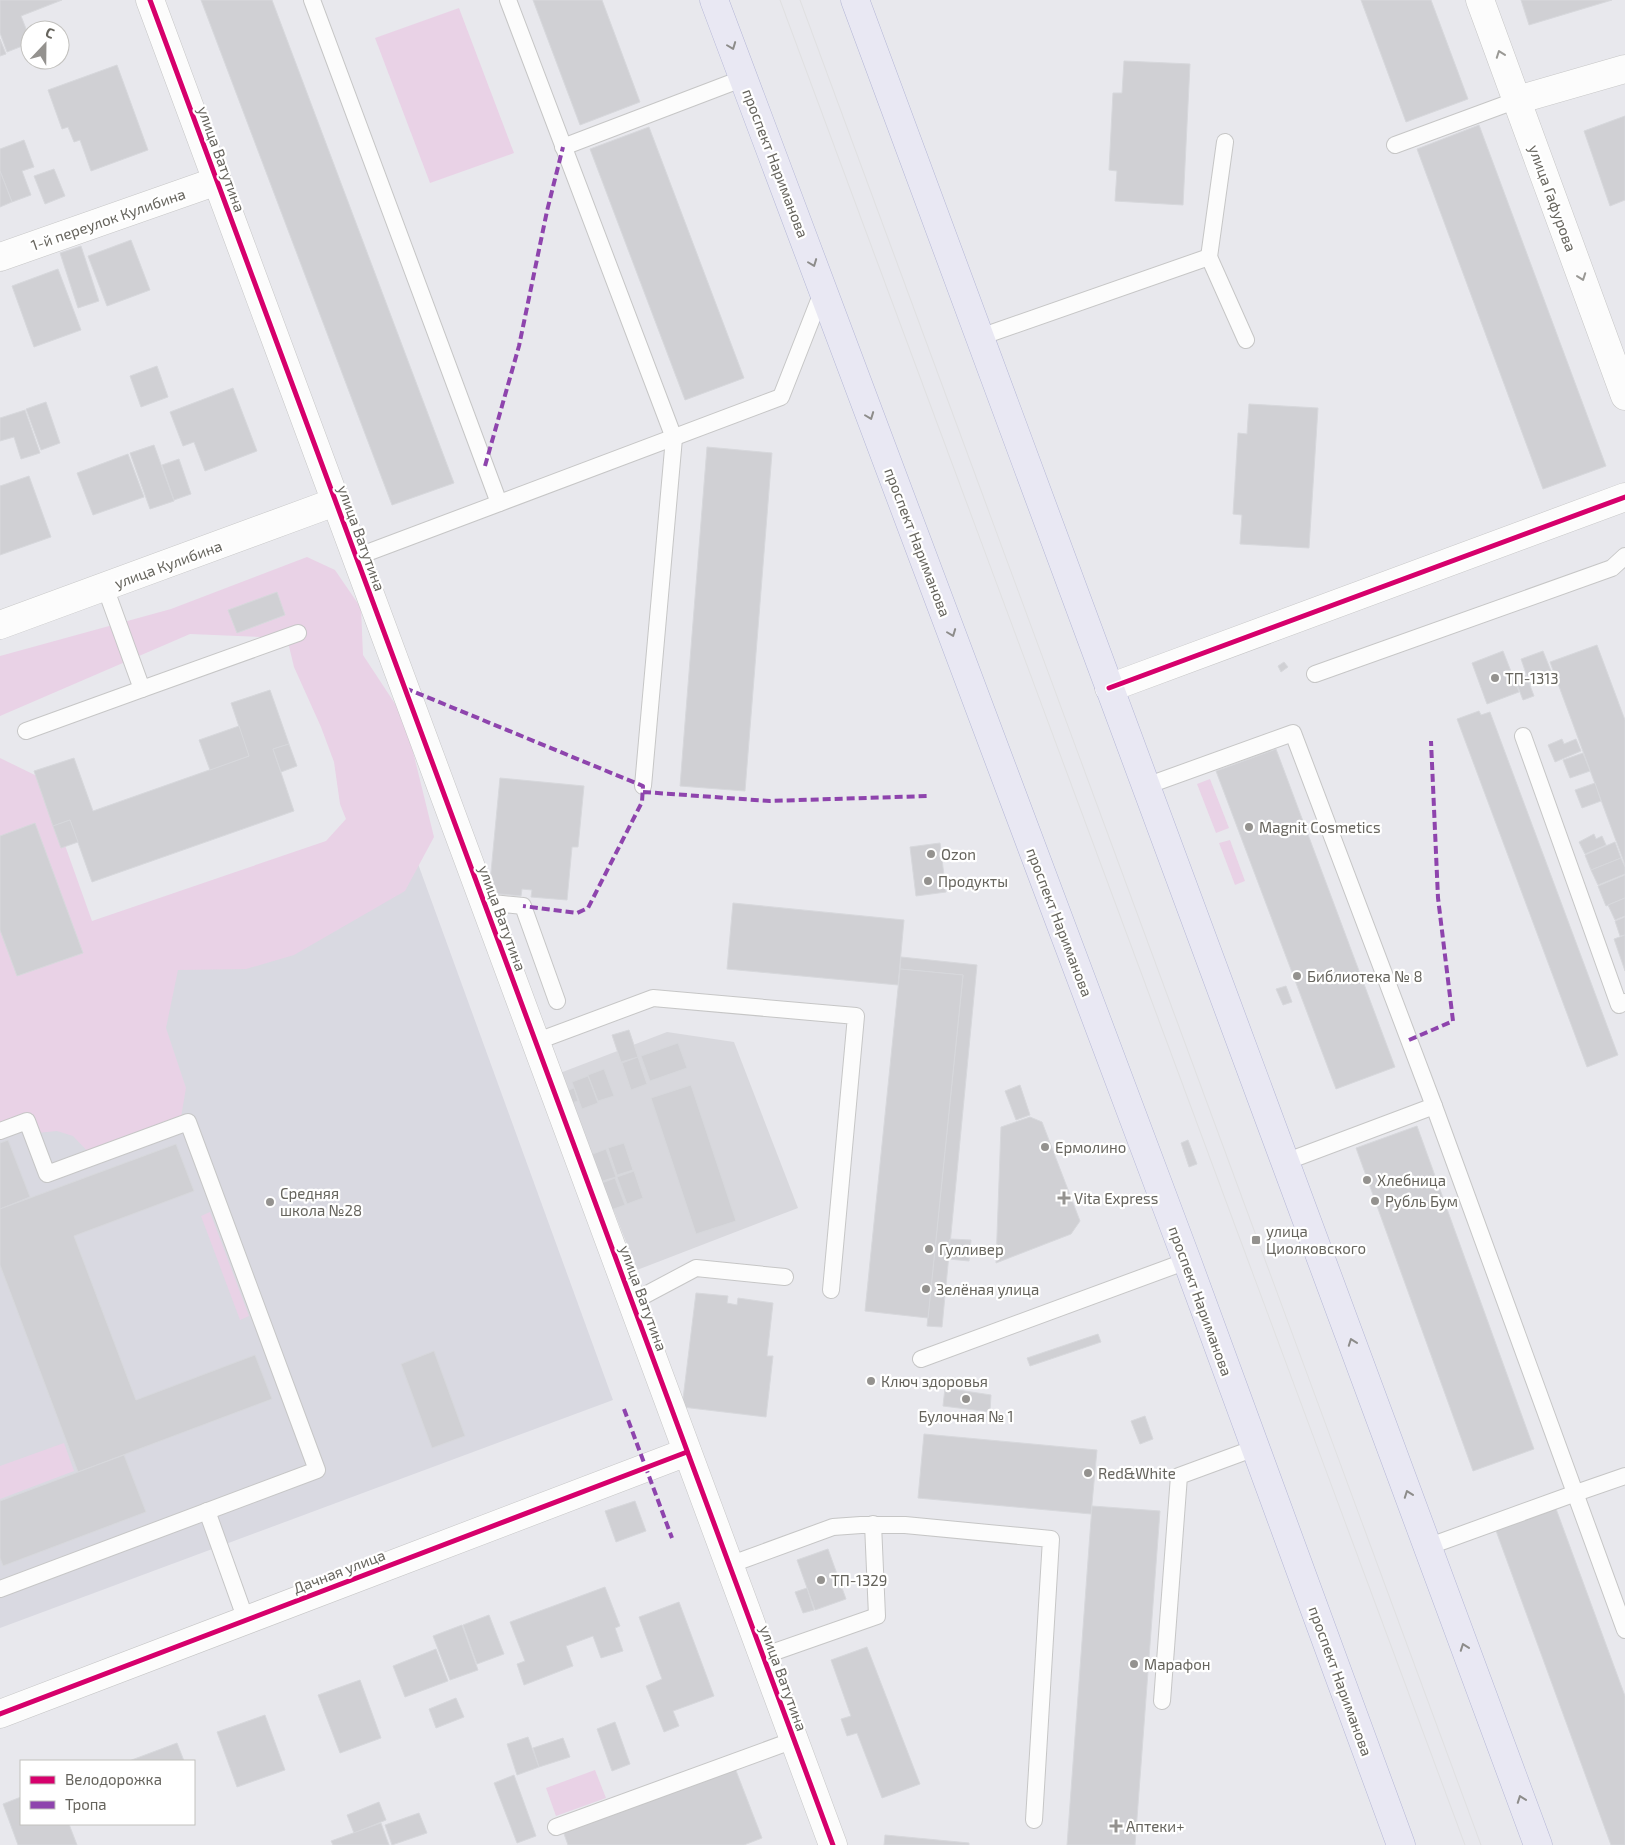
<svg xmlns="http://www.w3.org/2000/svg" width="1625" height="1845" viewBox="0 0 1625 1845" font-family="'Exo 2',sans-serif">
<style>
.industrial{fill:#d8d8dd}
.education{fill:#d9d9e1}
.green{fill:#e9d2e6}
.building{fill:#d0d0d4;stroke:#d7d8dc}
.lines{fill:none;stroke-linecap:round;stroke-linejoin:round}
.lane-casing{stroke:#c6c6c6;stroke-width:18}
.street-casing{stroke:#c6c6c6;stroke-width:29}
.primary-casing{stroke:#b4b6d6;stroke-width:29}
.lane{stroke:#fcfcfc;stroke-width:16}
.street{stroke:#fcfcfc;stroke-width:28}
.primary{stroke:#e9e8f3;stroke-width:28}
.tram{stroke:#e0e0e1;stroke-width:1}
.quiet{stroke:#8e44ad;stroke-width:4;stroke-dasharray:8 4;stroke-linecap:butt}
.cycleway-casing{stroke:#fff;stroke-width:8}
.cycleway{stroke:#d6006c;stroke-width:5}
.oneway{stroke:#8d8c8a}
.oneway2{stroke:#9a9995}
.poi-dot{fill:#94928f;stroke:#fff;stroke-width:2}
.labels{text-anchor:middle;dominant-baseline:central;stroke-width:4.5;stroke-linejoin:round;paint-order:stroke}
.street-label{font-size:15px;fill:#66645d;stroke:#fff}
.poi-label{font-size:15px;fill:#66645d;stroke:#fff;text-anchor:start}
</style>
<rect width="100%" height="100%" fill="#e8e8ed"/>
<polygon class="industrial" points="667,1032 734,1042 798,1208 637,1270 560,1073"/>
<polygon class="education" points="413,850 613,1400 0,1628 0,976"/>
<g class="green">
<polygon points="459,8 514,153 430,183 375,38"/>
<polygon points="307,557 335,570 361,608 363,655 405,719 434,837 405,891 294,955 246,969 178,970 166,1028 186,1088 181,1117 96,1160 73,1136 57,1131 27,1134 0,1123 0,758 41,778 92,921 326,841 346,819 340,804 334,762 321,727 294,667 287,638 190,634 0,716 0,656 171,609"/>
<polygon points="1210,779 1229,828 1216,833 1197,784"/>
<polygon points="1230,840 1245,881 1235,885 1219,843"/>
<polygon points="210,1212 249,1316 240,1320 201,1216"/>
<polygon points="64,1443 74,1471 0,1499 0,1466"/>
<polygon points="595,1770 606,1798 556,1816 546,1788"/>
</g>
<g class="building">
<polygon points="0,0 62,0 21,16 30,39 30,43 7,52 0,33"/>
<polygon points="201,0 272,0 454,483 392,505"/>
<polygon points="533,0 602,0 640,102 580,125"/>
<polygon points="1361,0 1431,0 1468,99 1406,122"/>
<polygon points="1521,0 1612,0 1529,25"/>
<polygon points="0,39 6,54 0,56"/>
<polygon points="1124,61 1190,64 1183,205 1115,201 1117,171 1109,170 1113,93 1122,93"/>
<polygon points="117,65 148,150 91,171 80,140 74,142 68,127 62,129 48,90"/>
<polygon points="1625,116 1625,200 1610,206 1584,131"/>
<polygon points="1479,125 1606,466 1543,489 1417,149"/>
<polygon points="649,127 744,378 685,400 590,149"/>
<polygon points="24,140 34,167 22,171 31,195 12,202 0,171 0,149"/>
<polygon points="54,169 65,196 45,204 34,176"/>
<polygon points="0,171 12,202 0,207"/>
<polygon points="131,240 150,290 107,306 88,256"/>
<polygon points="81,246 99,301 78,308 60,253"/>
<polygon points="58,269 81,330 34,347 12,286"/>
<polygon points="157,366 168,397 141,407 130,376"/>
<polygon points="233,388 257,451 205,471 194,442 183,446 170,412"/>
<polygon points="46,402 60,443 41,450 26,409"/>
<polygon points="1249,404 1318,408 1309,548 1240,544 1242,515 1233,514 1238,433 1247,434"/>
<polygon points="25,410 40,453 21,459 14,437 0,441 0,418"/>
<polygon points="154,445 174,501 150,509 130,453"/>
<polygon points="707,447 772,453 745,791 680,786"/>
<polygon points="128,454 144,497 93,515 77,473"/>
<polygon points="179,459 191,494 174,500 162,465"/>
<polygon points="29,476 51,537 0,555 0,486"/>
<polygon points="277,592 285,615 237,633 228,610"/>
<polygon points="1597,645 1625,720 1625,865 1550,662"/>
<polygon points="1503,651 1519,692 1487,704 1472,663"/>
<polygon points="1543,651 1553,676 1530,685 1521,659"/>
<polygon points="1284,662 1288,667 1281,672 1278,666"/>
<polygon points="1526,675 1534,696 1523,700 1515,679"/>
<polygon points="270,690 289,744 273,749 294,811 92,882 70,820 53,826 34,771 74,758 93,811 249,756 231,703"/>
<polygon points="1479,711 1481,715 1490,712 1618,1055 1587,1067 1457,719"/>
<polygon points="239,726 249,756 210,770 199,740"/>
<polygon points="1562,739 1564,744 1576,739 1581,751 1555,762 1548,745"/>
<polygon points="289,744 297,766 281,772 273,749"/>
<polygon points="1276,749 1395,1067 1336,1089 1216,771"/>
<polygon points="1583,753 1590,771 1570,778 1563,760"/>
<polygon points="500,778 584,786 578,847 572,847 567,900 531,897 532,890 522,889 521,896 489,893"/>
<polygon points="1595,783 1601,801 1582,808 1575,790"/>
<polygon points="70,820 78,842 61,848 53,826"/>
<polygon points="35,823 83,953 17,976 0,930 0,836"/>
<polygon points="1594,834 1596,839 1602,836 1606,845 1585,854 1579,842"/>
<polygon points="1615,842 1621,858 1591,870 1585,855"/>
<polygon points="940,843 946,892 916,896 910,847"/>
<polygon points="1621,858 1625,867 1625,874 1598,885 1591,870"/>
<polygon points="1625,875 1625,898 1606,906 1598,886"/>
<polygon points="1625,898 1625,916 1615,920 1608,905"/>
<polygon points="733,903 904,920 898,985 727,969"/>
<polygon points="1625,917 1625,935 1620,936 1615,921"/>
<polygon points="1625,935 1625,971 1614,939"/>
<polygon points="901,957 977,965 942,1327 927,1326 963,975 900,969"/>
<polygon points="900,969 963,975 928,1318 865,1311"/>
<polygon points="1286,986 1292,1002 1283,1005 1276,989"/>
<polygon points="629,1030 638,1057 621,1062 612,1035"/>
<polygon points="678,1043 687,1068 650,1081 641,1056"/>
<polygon points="638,1057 647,1084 631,1090 622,1063"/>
<polygon points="604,1069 614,1096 598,1101 588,1075"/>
<polygon points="588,1076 598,1103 582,1109 572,1082"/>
<polygon points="691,1085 736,1221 696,1234 651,1098"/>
<polygon points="1020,1085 1030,1115 1016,1120 1005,1091"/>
<polygon points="574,1088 578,1101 568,1104 563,1092"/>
<polygon points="1030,1117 1042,1122 1080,1221 1071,1234 996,1263 1001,1127"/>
<polygon points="1417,1126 1534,1449 1473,1471 1356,1148"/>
<polygon points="8,1140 30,1197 0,1209 0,1143"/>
<polygon points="1188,1140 1197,1164 1189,1167 1181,1143"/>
<polygon points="624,1143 633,1170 617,1175 608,1148"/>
<polygon points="176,1144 194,1191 74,1236 136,1400 255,1355 272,1399 78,1472 0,1265 0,1209"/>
<polygon points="606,1149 616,1177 599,1182 590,1155"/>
<polygon points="634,1171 643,1198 627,1204 617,1177"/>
<polygon points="615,1178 625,1205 608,1211 599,1184"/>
<polygon points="950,1239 971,1240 969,1261 949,1259"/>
<polygon points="696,1293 728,1296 727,1303 737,1305 738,1298 773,1303 767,1356 773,1356 766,1417 682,1407"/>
<polygon points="1098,1334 1101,1342 1030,1366 1027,1358"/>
<polygon points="434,1351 465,1436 432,1448 401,1364"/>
<polygon points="945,1388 991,1395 990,1412 943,1406"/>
<polygon points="1145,1416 1153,1439 1140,1444 1131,1421"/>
<polygon points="924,1434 1097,1450 1091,1514 918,1498"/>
<polygon points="124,1455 146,1512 3,1566 0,1558 0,1501"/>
<polygon points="635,1501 646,1531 616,1542 605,1511"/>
<polygon points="1092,1506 1160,1511 1135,1845 1067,1845"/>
<polygon points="1555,1506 1625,1696 1625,1845 1611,1845 1495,1528"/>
<polygon points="828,1549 846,1599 815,1610 797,1560"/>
<polygon points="605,1587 620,1626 615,1628 623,1651 601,1658 593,1636 566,1646 573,1666 524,1685 517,1664 525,1661 510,1622"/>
<polygon points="807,1588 814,1610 803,1613 795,1592"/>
<polygon points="679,1602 714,1696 673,1711 679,1726 664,1732 646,1686 662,1679 639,1617"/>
<polygon points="489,1615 504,1654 477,1664 463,1625"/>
<polygon points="462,1625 478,1670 450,1680 433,1636"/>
<polygon points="867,1647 920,1784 882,1798 857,1733 847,1736 841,1719 851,1716 831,1660"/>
<polygon points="436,1649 448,1681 405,1697 393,1666"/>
<polygon points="360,1680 381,1738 340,1753 318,1695"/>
<polygon points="456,1698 464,1717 436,1728 429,1709"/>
<polygon points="265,1715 285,1770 237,1787 217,1732"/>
<polygon points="615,1722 630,1764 612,1771 597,1729"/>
<polygon points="528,1737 539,1767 517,1775 507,1744"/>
<polygon points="563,1738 570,1757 539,1767 533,1748"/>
<polygon points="177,1743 184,1761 129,1761"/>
<polygon points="735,1768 762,1838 744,1845 568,1845 563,1831"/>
<polygon points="514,1775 536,1836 517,1843 494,1783"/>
<polygon points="21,1797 21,1824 69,1824 77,1845 18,1845 3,1804"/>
<polygon points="379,1802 386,1820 354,1833 347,1815"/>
<polygon points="419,1813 427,1833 392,1845 385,1825"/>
<polygon points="381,1823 389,1845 333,1845 331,1841"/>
<polygon points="885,1835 969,1843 969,1845 884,1845"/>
</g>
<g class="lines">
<g class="lane-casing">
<g id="lane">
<polyline points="312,0 499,503"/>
<polyline points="508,0 674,438 643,786"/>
<polyline points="1395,145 1517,100"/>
<polyline points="563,147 744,78"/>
<polyline points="1209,257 1225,142"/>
<polyline points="980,337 1209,257 1246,340"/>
<polyline points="356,557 781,397 823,290"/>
<polyline points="105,587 142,689 298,633"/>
<polyline points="1315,674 1612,568 1625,556"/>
<polyline points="26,731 142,689"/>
<polyline points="1523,736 1619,1005 1625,1002"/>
<polyline points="1146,786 1293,733 1434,1106 1625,1630"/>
<polyline points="483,902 523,906 557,1001"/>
<polyline points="535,1042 653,998 856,1016 831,1290"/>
<polyline points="0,1131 27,1121 47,1174 188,1122 317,1470 0,1589"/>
<polyline points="1285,1162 1434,1106"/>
<polyline points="632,1302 696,1268 785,1277"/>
<polyline points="921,1359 1187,1261"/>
<polyline points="207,1511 246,1620"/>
<polyline points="1427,1547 1576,1493 1625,1476"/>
<polyline points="729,1565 833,1527 861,1525 905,1525 1051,1539 1034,1820"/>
<polyline points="763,1656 877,1616 873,1524"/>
<polyline points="1162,1701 1179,1476 1255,1448"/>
<polyline points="556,1827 794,1740"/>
</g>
</g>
<g class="street-casing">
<g id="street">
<polyline points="150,0 833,1845"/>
<polyline points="1480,0 1625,396"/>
<polyline points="1517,100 1625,69"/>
<polyline points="0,257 217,181"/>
<polyline points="0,625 335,502"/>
<polyline points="1109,688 1625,497"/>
<polyline points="0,1714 687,1452"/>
</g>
</g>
<g class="primary-casing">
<g id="primary">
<polyline points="714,0 1187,1261 1401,1845"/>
<polyline points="855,0 1538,1845"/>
</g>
</g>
<use href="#lane" class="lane"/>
<use href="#street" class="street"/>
<use href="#primary" class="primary"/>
<g class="tram">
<polyline points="780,0 1465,1845"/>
<polyline points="800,0 1481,1845"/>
</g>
<g class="quiet">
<polyline points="485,466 519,346 547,211 563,147"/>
<polyline points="405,688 643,786 642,802 588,908 577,913 523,906"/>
<polyline points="643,792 770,801 928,796"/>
<polyline points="1409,1040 1453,1021 1438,898 1431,741"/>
<polyline points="624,1409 672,1538"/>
</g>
<g class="cycleway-casing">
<g id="cycleway">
<polyline points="150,0 833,1845"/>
<polyline points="1109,688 1625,497"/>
<polyline points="0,1714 687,1452"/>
</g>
</g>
<use href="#cycleway" class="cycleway"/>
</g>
<defs><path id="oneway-chevron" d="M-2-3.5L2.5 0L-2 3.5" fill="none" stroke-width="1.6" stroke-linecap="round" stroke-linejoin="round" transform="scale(1.25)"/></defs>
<g class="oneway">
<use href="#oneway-chevron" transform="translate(732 46) rotate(69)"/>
<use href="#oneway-chevron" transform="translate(813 263) rotate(69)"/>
<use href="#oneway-chevron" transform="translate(870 416) rotate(69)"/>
<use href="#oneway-chevron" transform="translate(952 633) rotate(69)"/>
<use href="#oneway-chevron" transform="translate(1352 1342) rotate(-110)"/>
<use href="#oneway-chevron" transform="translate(1408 1494) rotate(-110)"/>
<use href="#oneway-chevron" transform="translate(1464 1647) rotate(-110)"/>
<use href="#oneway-chevron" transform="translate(1521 1799) rotate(-110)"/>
</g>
<g class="oneway2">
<use href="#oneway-chevron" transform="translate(1500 54) rotate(-110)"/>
<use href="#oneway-chevron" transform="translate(1582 277) rotate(70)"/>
</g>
<g class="poi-dot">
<circle cx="1495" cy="678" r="5"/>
<circle cx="1249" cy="827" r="5"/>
<circle cx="931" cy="854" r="5"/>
<circle cx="928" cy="881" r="5"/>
<circle cx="1297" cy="976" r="5"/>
<circle cx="1045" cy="1147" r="5"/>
<circle cx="1367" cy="1180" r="5"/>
<path d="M1061.5 1190.5h5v5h5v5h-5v5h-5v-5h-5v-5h5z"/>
<circle cx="1375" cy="1201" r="5"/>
<circle cx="270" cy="1202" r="5"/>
<rect x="1251" y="1235" width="10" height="10" rx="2.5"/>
<circle cx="929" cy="1249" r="5"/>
<circle cx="926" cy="1289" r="5"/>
<circle cx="871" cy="1381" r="5"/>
<circle cx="966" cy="1399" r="5"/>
<circle cx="1088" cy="1473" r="5"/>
<circle cx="821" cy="1580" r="5"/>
<circle cx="1134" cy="1664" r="5"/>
<path d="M1113.5 1818.5h5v5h5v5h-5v5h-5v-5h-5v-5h5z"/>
</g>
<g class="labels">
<g class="street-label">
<text transform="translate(222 159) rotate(70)">улица Ватутина</text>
<text transform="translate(776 163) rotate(69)">проспект Нариманова</text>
<text transform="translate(1553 198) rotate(70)">улица Гафурова</text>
<text transform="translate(108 219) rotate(-19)">1-й переулок Кулибина</text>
<text transform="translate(362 538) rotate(70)">улица Ватутина</text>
<text transform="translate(918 542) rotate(69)">проспект Нариманова</text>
<text transform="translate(168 564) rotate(-20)">улица Кулибина</text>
<text transform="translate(503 918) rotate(70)">улица Ватутина</text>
<text transform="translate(1060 922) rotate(69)">проспект Нариманова</text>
<text transform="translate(644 1298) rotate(70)">улица Ватутина</text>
<text transform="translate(1201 1301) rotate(70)">проспект Нариманова</text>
<text transform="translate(339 1571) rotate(-21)">Дачная улица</text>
<text transform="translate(784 1678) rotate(70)">улица Ватутина</text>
<text transform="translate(1341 1681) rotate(70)">проспект Нариманова</text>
</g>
<g class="poi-label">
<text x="1505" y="678">ТП-1313</text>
<text x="1259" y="827">Magnit Cosmetics</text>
<text x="941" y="854">Ozon</text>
<text x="938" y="881">Продукты</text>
<text x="1307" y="976">Библиотека № 8</text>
<text x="1055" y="1147">Ермолино</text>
<text x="1377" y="1180">Хлебница</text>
<text x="280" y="1193">Средняя<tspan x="280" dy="17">школа №28</tspan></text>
<text x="1074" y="1198">Vita Express</text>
<text x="1385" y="1201">Рубль Бум</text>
<text x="1266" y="1231">улица<tspan x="1266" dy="17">Циолковского</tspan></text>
<text x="939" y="1249">Гулливер</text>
<text x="936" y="1289">Зелёная улица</text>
<text x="881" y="1381">Ключ здоровья</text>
<text x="966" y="1416" text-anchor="middle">Булочная № 1</text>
<text x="1098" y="1473">Red&amp;White</text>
<text x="831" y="1580">ТП-1329</text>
<text x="1144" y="1664">Марафон</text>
<text x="1126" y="1826">Аптеки+</text>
</g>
</g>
<rect x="20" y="1760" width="175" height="65" fill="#ffffff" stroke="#c2c1be"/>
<rect x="30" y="1776" width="25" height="8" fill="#d6006c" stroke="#c2c1be"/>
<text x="65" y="1785" font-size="15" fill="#66645d">Велодорожка</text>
<rect x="30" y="1801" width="25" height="8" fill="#8e44ad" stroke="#c2c1be"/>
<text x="65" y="1810" font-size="15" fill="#66645d">Тропа</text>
<g transform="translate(45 45) rotate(22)"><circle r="24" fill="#ffffff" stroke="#c2c1be"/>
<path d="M0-4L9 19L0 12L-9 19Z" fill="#94928f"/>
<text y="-8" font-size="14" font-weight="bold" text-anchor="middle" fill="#66645d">С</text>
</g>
</svg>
